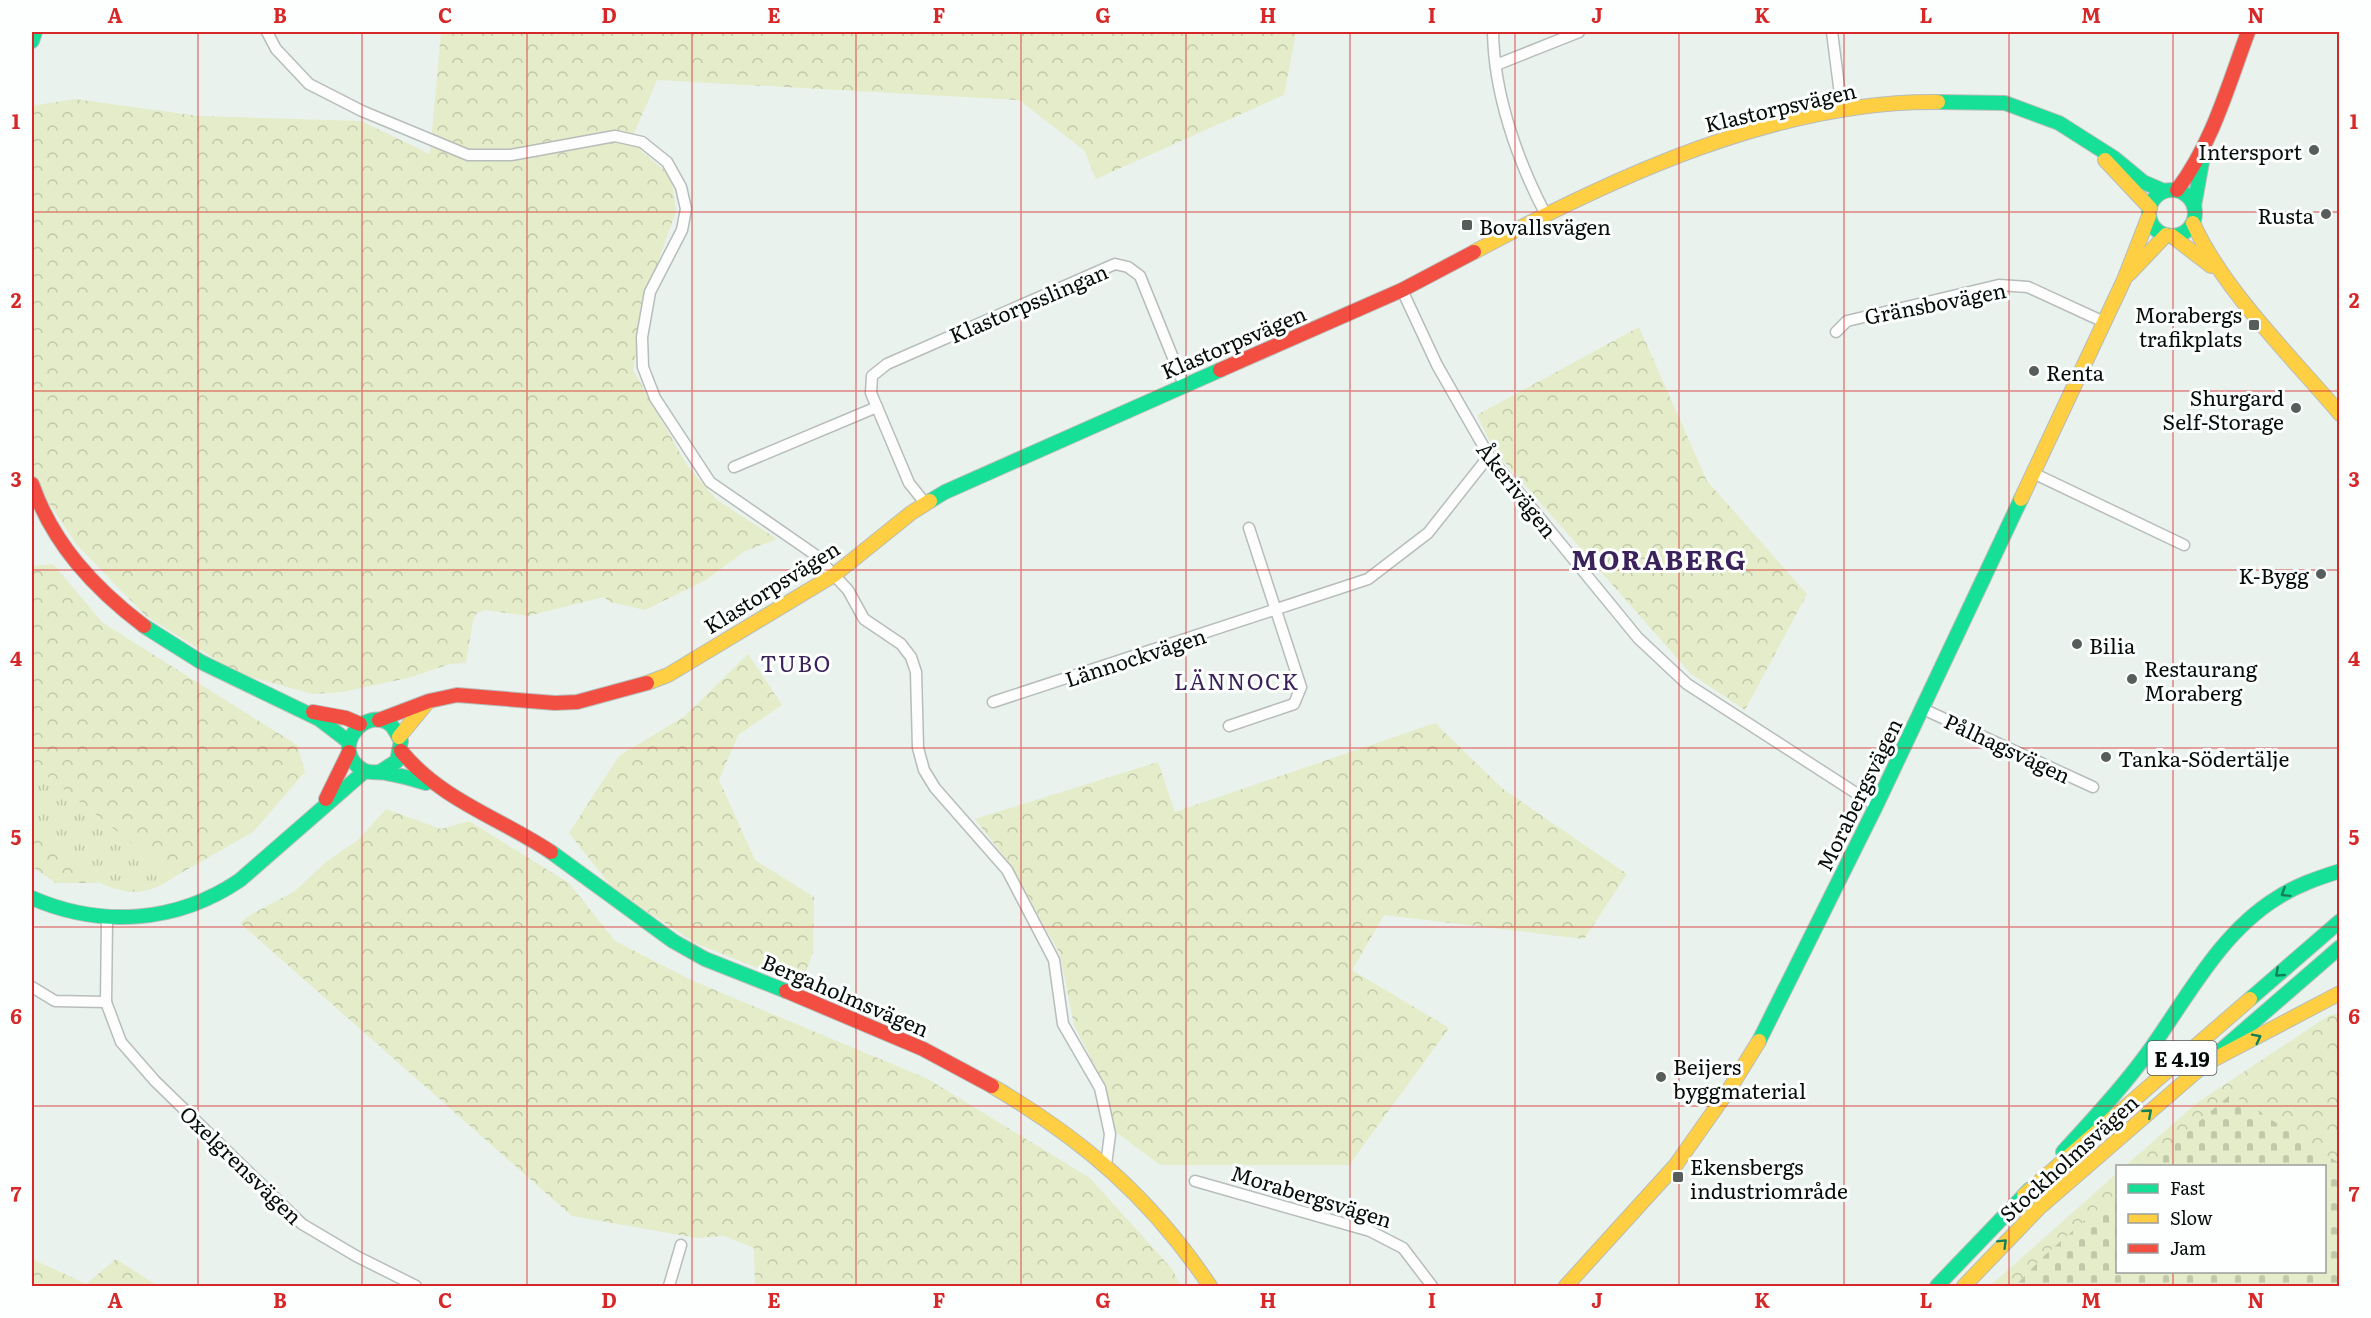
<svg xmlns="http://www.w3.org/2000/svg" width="2371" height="1318" viewBox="0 0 2371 1318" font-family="Literata,serif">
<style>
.grass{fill:url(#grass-tufts)}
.forest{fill:url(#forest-crowns)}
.cemetery{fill:url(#cemetery-stones)}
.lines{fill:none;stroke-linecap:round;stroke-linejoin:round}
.street-casing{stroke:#b7bdba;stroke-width:13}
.fast-casing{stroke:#b7bdba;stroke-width:16}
.slow-casing{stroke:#b7bdba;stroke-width:16}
.jam-casing{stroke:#b7bdba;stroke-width:16}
.street{stroke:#fcfdfc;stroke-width:10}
.fast{stroke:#16e098;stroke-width:14}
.slow{stroke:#ffcf43;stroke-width:14}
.jam{stroke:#f24e42;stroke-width:14}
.oneway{stroke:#108159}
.grid{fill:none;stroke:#d62828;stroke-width:1.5;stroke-opacity:0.55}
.poi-dot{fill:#575d5a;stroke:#fcfffe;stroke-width:2}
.labels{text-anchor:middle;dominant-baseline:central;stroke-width:6;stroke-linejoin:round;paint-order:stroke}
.shield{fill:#fcfffe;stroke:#515654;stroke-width:1.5}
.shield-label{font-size:20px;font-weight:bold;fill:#080d0b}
.street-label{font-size:21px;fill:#080d0b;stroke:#fcfffe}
.poi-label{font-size:21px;fill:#080d0b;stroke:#fcfffe;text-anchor:start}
.neighbourhood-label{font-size:22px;letter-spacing:1.5px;fill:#3b225b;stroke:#fcfffe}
.district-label{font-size:27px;font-weight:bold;letter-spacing:1.5px;fill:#3b225b;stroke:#fcfffe}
.neatline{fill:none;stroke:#d62828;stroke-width:2}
.grid-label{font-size:20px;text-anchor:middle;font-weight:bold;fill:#d62828}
</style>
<defs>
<pattern id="grass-tufts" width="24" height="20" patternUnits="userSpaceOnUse" patternTransform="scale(1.5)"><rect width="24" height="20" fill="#e4ecc9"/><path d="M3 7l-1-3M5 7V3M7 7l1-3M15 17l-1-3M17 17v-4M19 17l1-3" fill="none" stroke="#c2c9ab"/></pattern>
<pattern id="forest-crowns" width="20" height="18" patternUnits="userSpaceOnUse" patternTransform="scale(1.5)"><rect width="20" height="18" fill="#e4ecc9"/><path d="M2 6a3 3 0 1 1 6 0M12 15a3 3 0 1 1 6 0" fill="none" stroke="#c2c9ab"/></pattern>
<pattern id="cemetery-stones" width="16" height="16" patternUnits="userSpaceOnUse" patternTransform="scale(1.5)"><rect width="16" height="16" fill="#e4ecc9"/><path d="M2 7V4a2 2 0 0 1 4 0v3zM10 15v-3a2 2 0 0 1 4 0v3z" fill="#c2c9ab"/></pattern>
</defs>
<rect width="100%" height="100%" fill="#eaf2ee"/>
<path class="grass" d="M32 764 174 877C119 918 75 864 32 830Z"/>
<g class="forest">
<polygon points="441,32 1296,32 1284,95 1096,179 1084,150 1019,100 657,80 634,133 641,151 671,176 676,211 645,299 633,370 688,467 717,500 777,539 745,551 706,580 645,610 610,602 604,597 528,616 485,610 477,613 473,620 466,663 450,664 408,678 342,692 313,694 239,674 146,616 76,544 36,483 32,469 32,106 75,99 198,116 361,121 430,154"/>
<polygon points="1639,327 1707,481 1807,594 1745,710 1691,674 1494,450 1477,415"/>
<polygon points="53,564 103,623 297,745 305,772 253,832 174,877 32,764 32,566"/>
<polygon points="748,654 782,705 738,735 719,780 755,860 814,897 813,952 801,985 697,944 615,891 569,833 619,756 685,716"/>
<polygon points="1435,723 1503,789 1627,874 1584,939 1384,915 1352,970 1449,1028 1349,1165 1160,1165 1116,1132 1103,1082 1074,1025 1060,954 1009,863 975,819 1158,762 1175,812"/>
<polygon points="386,809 441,829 469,821 569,883 615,941 691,980 928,1079 1090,1178 1172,1269 1181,1286 755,1286 754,1248 724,1236 697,1238 572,1216 240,923 252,914 295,891 327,861 358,840"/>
<polygon points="32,830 99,883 56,883 32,867"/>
<polygon points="2339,1013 2339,1286 1990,1286 2117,1173 2118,1272 2324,1272 2324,1166 2125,1166 2197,1103 2328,1016"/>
<polygon points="32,1259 86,1284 116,1259 158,1286 32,1286"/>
</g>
<polygon class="cemetery" points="2231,1094 2339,1163 2339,1286 2015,1286 2044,1256 2117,1192 2118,1272 2324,1272 2324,1166 2147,1166"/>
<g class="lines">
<g class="street-casing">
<g id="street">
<polyline points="267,32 276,49 309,84 362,111 468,155 511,155 615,136 642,142 667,162 681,187 686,209 682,230 650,292 642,337 643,367 655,398 710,482 814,554 848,590 864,619 901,644 911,657 916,672 918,748 924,770 935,788 1007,870 1054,960 1063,1024 1100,1088 1110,1134 1106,1165"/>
<path d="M1493 32C1494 94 1517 160 1546 215"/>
<polyline points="1832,32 1842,110"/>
<polyline points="1496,65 1579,32"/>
<polyline points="1402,290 1437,365 1489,456 1638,638 1687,684 1876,806"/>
<polyline points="1836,332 1847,321 1999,285 2028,287 2104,322"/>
<polyline points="734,467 877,407"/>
<polyline points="2033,473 2184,545"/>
<polyline points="925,503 909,483 871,393 872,376 887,364 1115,264 1128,267 1140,276 1184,385"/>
<polyline points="993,702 1368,579 1428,533 1489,456"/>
<polyline points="1923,709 2093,787"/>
<polyline points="1229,726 1294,704 1301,687 1249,528"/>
<polyline points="107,919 106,1002 121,1042 155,1081 302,1224 356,1256 416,1286"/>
<polyline points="32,987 55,1001 106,1002"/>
<polyline points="1195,1181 1370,1231 1403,1248 1432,1286"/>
<polyline points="669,1286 681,1245"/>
</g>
</g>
<g class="fast-casing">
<g id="fast">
<polyline points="32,41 35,32"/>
<polyline points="1938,102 2005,103 2059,123 2114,158 2143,182 2164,191"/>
<circle cx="2172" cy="213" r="23"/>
<polyline points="2194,206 2202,162"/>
<polyline points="930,501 945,492 1220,370"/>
<polyline points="144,626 201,662 319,719 349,742"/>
<path d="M380 772 397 761 401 741C398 736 395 729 391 725 366 704 328 749 363 770 370 774 378 771 386 773 399 775 413 779 426 783"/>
<polyline points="551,852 673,941 705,959 786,991"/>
<path d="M32 898C101 928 177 923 240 880L365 771"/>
<polyline points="2250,999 2340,921"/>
<polyline points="1759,1041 1876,806 2021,499"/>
<polyline points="2205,1064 2340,947"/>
<path d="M2063 1152C2093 1119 2123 1087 2149 1051 2187 998 2220 933 2277 898 2297 885 2318 878 2340 871"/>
<polyline points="1937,1286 2030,1189"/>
</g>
</g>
<g class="slow-casing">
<g id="slow">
<polyline points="2105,160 2150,208"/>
<path d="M2193 223C2223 290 2292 357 2340 414"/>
<polyline points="2172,236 2211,266"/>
<path d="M1474 252C1612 178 1778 100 1938 102"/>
<polyline points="2129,274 2166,235"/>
<polyline points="2021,499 2124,280 2149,216"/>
<polyline points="647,683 668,675 834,575 911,513 930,501"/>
<polyline points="399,737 427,703"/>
<path d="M992 1086C1084 1140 1151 1198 1210 1286"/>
<polyline points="2024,1195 2250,999"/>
<polyline points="1566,1286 1675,1166 1730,1088 1759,1041"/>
<polyline points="1964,1286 2039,1208 2205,1064 2340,993"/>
</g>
</g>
<g class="jam-casing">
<g id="jam">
<path d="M2177 190C2212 144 2228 86 2248 32"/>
<polyline points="1220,370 1402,290 1474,252"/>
<path d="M32 484C53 544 94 588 144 626"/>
<polyline points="313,712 346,718 360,724"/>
<polyline points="379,720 429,701 457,695 555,703 577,702 647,683"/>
<path d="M401 751C441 800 500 818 551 852"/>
<polyline points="326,799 349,752"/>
<polyline points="786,991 923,1049 992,1086"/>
</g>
</g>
<use href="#street" class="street"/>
<use href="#fast" class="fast"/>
<use href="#slow" class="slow"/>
<use href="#jam" class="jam"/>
</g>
<defs><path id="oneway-chevron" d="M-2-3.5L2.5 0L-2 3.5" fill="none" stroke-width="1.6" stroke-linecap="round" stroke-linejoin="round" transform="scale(1.5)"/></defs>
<g class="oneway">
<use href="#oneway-chevron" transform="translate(2285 893) rotate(148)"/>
<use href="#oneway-chevron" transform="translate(2279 973) rotate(139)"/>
<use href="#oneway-chevron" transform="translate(2257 1038) rotate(-27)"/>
<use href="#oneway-chevron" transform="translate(2148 1113) rotate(-41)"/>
<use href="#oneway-chevron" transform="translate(2003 1243) rotate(-45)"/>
</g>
<path class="grid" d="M198 32V1286M362 32V1286M527 32V1286M692 32V1286M856 32V1286M1021 32V1286M1186 32V1286M1350 32V1286M1515 32V1286M1679 32V1286M1844 32V1286M2009 32V1286M2173 32V1166M32 212H2340M32 391H2340M32 570H2340M32 748H2340M32 927H2340M32 1106H2340M2173 1272V1286"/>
<g class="poi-dot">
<circle cx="2314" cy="150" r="6"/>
<circle cx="2326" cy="214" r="6"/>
<rect x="1461" y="219" width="12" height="12" rx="3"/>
<rect x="2248" y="319" width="12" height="12" rx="3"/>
<circle cx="2034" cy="371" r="6"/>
<circle cx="2296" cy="408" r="6"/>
<circle cx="2321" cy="574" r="6"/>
<circle cx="2077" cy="644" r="6"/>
<circle cx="2132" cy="679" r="6"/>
<circle cx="2106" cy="757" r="6"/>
<circle cx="1661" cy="1077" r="6"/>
<rect x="1672" y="1171" width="12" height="12" rx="3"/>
</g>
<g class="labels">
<rect class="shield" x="2147.5" y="1041" width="69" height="34" rx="4.5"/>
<g class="shield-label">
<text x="2182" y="1058">E 4.19</text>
</g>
<g class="street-label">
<text transform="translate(1780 106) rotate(-13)">Klastorpsvägen</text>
<text transform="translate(1028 302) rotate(-23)">Klastorpsslingan</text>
<text transform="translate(1935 302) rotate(-11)">Gränsbovägen</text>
<text transform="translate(1233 341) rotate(-23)">Klastorpsvägen</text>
<text transform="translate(1518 489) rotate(52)">Åkerivägen</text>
<text transform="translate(771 586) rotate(-32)">Klastorpsvägen</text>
<text transform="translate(1135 656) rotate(-18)">Lännockvägen</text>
<text transform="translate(2008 747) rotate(25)">Pålhagsvägen</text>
<text transform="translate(1858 794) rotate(-64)">Morabergsvägen</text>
<text transform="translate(846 994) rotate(23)">Bergaholmsvägen</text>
<text transform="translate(2068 1157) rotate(-42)">Stockholmsvägen</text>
<text transform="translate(242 1164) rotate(44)">Oxelgrensvägen</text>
<text transform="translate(1312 1195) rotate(17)">Morabergsvägen</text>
</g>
<g class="poi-label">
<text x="2302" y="150" text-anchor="end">Intersport</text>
<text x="2314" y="214" text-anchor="end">Rusta</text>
<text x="1479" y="225">Bovallsvägen</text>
<text x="2242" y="313" text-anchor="end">Morabergs<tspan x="2242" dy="24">trafikplats</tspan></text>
<text x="2046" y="371">Renta</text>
<text x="2284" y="396" text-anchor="end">Shurgard<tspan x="2284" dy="24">Self-Storage</tspan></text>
<text x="2309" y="574" text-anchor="end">K-Bygg</text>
<text x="2089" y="644">Bilia</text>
<text x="2144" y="667">Restaurang<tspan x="2144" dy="24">Moraberg</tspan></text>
<text x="2118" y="757">Tanka-Södertälje</text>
<text x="1673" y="1065">Beijers<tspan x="1673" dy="24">byggmaterial</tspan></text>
<text x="1690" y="1165">Ekensbergs<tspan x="1690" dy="24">industriområde</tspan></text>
</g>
<g class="neighbourhood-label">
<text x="796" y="662">TUBO</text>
<text x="1237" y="680">LÄNNOCK</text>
</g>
<g class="district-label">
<text x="1659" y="558">MORABERG</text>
</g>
</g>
<rect width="2371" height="1318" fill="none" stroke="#fcfffe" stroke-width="66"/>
<rect x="2116" y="1165" width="210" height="108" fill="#fcfffe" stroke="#9a9e9d" stroke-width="1.5"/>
<rect x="2128" y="1184" width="30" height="9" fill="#16e098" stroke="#9a9e9d" stroke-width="1.5"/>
<text x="2170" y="1195" font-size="18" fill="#080d0b">Fast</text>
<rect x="2128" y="1214" width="30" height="9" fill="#ffcf43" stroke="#9a9e9d" stroke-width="1.5"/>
<text x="2170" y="1225" font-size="18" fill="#080d0b">Slow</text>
<rect x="2128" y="1244" width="30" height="9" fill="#f24e42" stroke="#9a9e9d" stroke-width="1.5"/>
<text x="2170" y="1255" font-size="18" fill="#080d0b">Jam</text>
<rect x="33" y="33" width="2305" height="1252" class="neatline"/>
<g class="grid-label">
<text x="115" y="23">A</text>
<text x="280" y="23">B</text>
<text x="445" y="23">C</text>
<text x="609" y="23">D</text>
<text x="774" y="23">E</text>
<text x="939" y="23">F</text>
<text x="1103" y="23">G</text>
<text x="1268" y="23">H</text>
<text x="1432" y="23">I</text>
<text x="1597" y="23">J</text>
<text x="1762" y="23">K</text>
<text x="1926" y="23">L</text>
<text x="2091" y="23">M</text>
<text x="2256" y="23">N</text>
<text x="16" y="129">1</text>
<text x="2354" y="129">1</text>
<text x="16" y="308">2</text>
<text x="2354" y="308">2</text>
<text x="16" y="487">3</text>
<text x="2354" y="487">3</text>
<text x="16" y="666">4</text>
<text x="2354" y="666">4</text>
<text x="16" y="845">5</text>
<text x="2354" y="845">5</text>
<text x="16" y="1024">6</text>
<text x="2354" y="1024">6</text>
<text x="16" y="1202">7</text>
<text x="2354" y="1202">7</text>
<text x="115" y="1308">A</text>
<text x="280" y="1308">B</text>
<text x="445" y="1308">C</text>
<text x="609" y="1308">D</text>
<text x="774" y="1308">E</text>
<text x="939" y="1308">F</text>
<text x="1103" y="1308">G</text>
<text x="1268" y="1308">H</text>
<text x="1432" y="1308">I</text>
<text x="1597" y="1308">J</text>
<text x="1762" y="1308">K</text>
<text x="1926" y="1308">L</text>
<text x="2091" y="1308">M</text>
<text x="2256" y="1308">N</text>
</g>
</svg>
